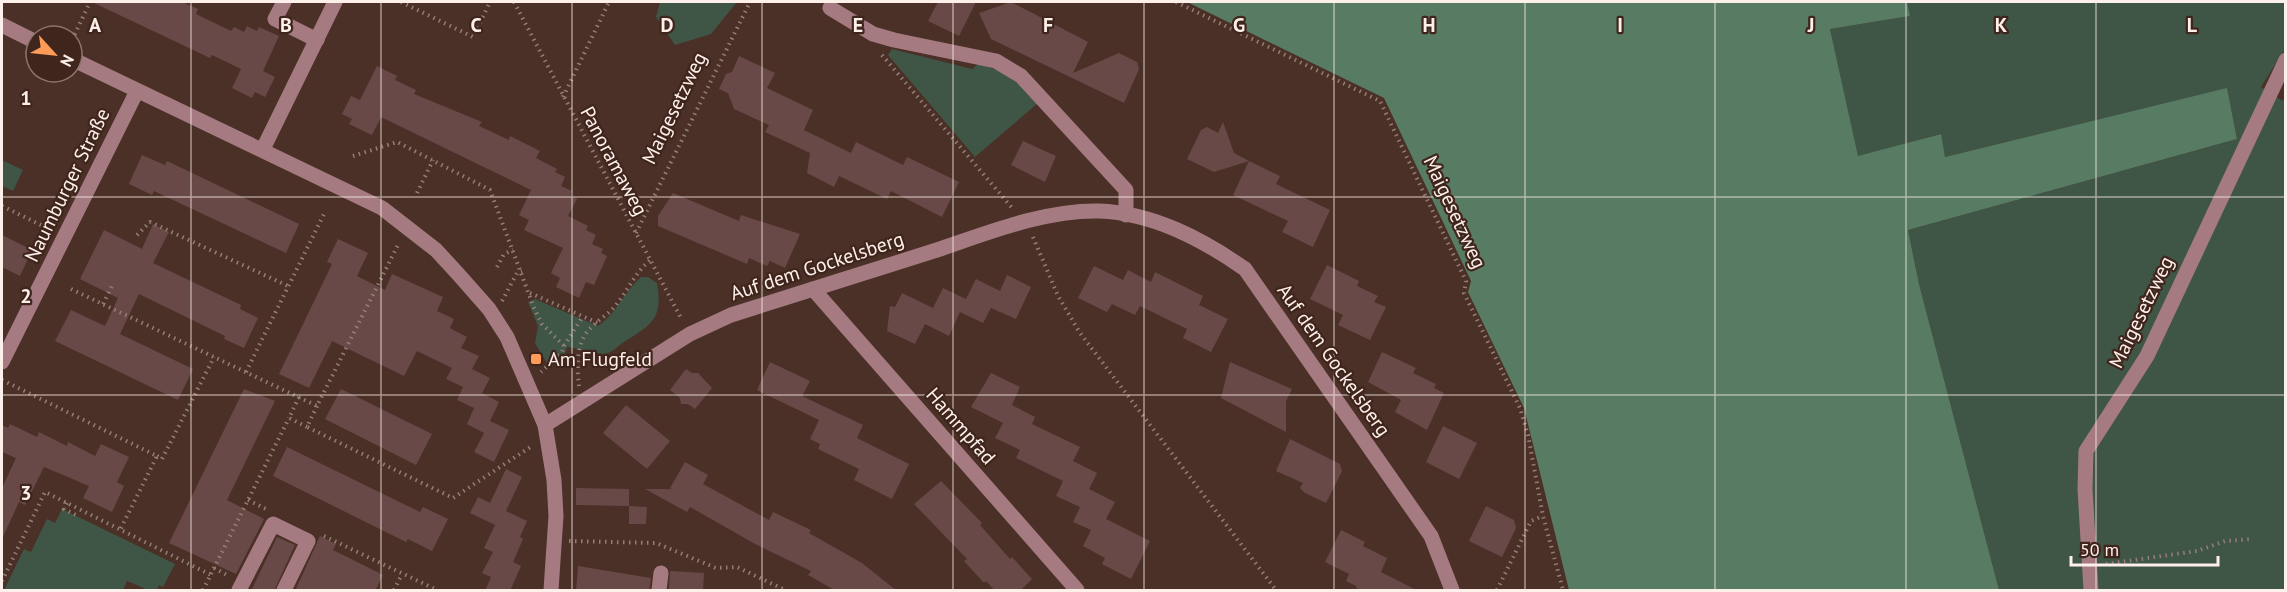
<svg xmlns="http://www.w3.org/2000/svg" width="2287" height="592" viewBox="0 0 2287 592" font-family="'PT Sans',sans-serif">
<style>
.green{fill:#3f5546}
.forest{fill:#587c63}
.building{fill:#684947}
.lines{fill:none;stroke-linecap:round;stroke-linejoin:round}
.path{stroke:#947f77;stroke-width:4;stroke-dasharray:1.5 4.5;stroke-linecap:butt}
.minor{stroke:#a57b81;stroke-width:15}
.grid{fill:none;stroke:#fdefea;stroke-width:1.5;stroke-opacity:0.55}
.poi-dot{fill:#ff9b59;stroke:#3f251c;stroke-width:2}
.labels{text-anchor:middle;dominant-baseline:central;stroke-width:4.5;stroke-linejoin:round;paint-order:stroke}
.street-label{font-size:20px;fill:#fdefea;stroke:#3f251c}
.poi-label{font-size:20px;fill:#fdefea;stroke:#3f251c;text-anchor:start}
.grid-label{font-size:20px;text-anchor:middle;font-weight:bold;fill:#fdefea;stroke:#3f251c;stroke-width:4.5;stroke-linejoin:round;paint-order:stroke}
</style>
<rect width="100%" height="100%" fill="#4a3026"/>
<g class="green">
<polygon points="660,2 737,2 711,34 675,45 656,17"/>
<polygon points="1907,2 2285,2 2285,49 2261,87 2281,100 2286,99 2285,590 1999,590 1919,284 1908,230 2237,139 2227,89 1945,157 1940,134 1858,157 1830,29 1910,16"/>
<path d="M892 49 972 69 978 64C1005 69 1020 84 1038 103L975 157 888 55Z"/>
<polygon points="2,160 23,170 13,191 2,186"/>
<path d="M641 277H648L657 283C663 318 653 324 624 342 617 346 613 353 604 354 596 354 578 348 567 347L565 354 550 368 535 343 538 326 528 302 535 299 598 326C617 313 624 292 641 277Z"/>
<polygon points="62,509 175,564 163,587 159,585 157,590 148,590 127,581 123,590 4,590 24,549 31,552 47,519 55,523"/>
</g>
<polygon class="forest" points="1187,2 1907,2 1910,16 1830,29 1858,156 1941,134 1945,157 2227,88 2237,139 1908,230 1919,284 1999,590 1569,590 1524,408 1468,292 1471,281 1384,98"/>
<g class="building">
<polygon points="92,2 182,2 198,9 196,14 231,31 234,27 244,32 247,26 257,31 259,27 279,36 263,71 275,77 265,97 255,92 252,98 232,88 241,69 212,55 210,58"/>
<polygon points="938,2 976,2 959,36 928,21"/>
<polygon points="1011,2 1088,42 1073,73 1119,53 1137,62 1139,69 1124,103 991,39 979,13"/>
<polygon points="739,56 775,73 767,88 813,110 804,130 851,153 856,142 903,165 907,157 959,182 942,217 891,191 887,199 839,176 834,187 807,173 810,153 765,132 769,125 734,109 728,93 719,89 726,74 732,72"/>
<polygon points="377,66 397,76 395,80 416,90 414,94 482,122 479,126 509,140 510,136 540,151 536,158 557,169 555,172 565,177 561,186 572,191 570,195 577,199 568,216 588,226 586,230 596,235 592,244 603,249 601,253 607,256 594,285 586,282 579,298 556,287 560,278 551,273 563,248 524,230 529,220 519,215 531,190 381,117 372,135 349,124 352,119 342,114 351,96 360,100"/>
<polygon points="1223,122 1234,153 1249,161 1214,172 1187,159 1201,130 1207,127 1218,133"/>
<polygon points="1023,141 1056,156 1045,182 1011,165"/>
<polygon points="142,155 165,165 167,161 299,224 286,253 154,191 152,195 129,184"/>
<polygon points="1249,161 1280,176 1276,184 1330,210 1313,247 1282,232 1288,221 1233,195"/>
<polygon points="673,193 739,221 741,215 800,234 785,268 770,261 767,266 749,258 747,264 658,226 658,216"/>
<polygon points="153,224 169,232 153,263 241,305 240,309 258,318 244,348 224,339 225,336 139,294 120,334 193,369 178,400 55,341 71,310 105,326 118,298 80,279 104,230 142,249"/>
<polygon points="2,235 32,250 20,276 2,267"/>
<polygon points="338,239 368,253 357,276 385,290 392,274 443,297 437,311 454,319 450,328 467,337 461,348 479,356 472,369 490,378 482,393 499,402 490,421 509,430 494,462 474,452 484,433 467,424 474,408 457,400 463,387 446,379 452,368 417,351 404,376 332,341 309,388 279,374 332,264 327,262"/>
<polygon points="1327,265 1359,281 1357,286 1378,296 1374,302 1386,307 1370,340 1338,325 1343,315 1310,299"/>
<polygon points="1094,266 1123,280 1128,270 1151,282 1155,272 1203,296 1199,305 1228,319 1211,352 1183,338 1187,329 1140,306 1135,315 1112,304 1107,312 1078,298"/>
<polygon points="1007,275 1031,287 1016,319 991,308 983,323 960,312 949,336 925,324 915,344 887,331 890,306 895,307 902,293 933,308 943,288 966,299 976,279 1000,291"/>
<polygon points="1382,352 1416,368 1413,373 1436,384 1434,388 1444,393 1427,430 1395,412 1401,400 1368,382"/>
<polygon points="770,362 810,381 802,396 863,425 857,438 909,464 892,499 854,480 859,469 818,449 820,444 810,439 819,420 757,390"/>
<polygon points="1230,362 1292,389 1286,401 1286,432 1221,398"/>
<polygon points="686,369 692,373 698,373 712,388 695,409 688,404 681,404 680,398 670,390"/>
<polygon points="991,373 1020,387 1012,405 1035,417 1032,424 1080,447 1073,461 1097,473 1089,489 1115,502 1106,519 1150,541 1131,579 1102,564 1105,558 1083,546 1091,530 1073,522 1080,507 1056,496 1063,481 1016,458 1020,450 995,438 1003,423 971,407"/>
<polygon points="244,389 275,401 227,500 264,519 236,574 169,543"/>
<polygon points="341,389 432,434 416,465 325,419"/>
<polygon points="626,405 670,441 647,469 603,433"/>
<polygon points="10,424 37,437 39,432 67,446 68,442 95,456 101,444 129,457 117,482 124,486 112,512 83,498 89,486 44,467 25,505 19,502 2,539 2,488 16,458 2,452 2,425 8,428"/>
<polygon points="1443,426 1477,443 1459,479 1426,462"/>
<polygon points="1290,439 1340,464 1342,471 1326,503 1305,493 1300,488 1303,483 1276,471"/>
<polygon points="287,447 420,512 423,507 448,519 432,551 408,539 406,542 273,476"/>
<polygon points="685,462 708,475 703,484 769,520 773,512 811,530 809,533 862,563 897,591 836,591 808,575 811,571 757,545 690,507 687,512 645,489 672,489 670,488"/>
<polygon points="506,469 522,477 506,511 527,521 520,537 523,539 513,562 521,566 510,591 485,591 491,577 482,573 493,552 484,548 495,525 470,513 478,497 490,503"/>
<polygon points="941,481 982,523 980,525 1010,559 1012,557 1032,579 1020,591 995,591 986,581 984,583 964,561 967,559 914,504"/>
<polygon points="576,488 629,489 629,506 576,505"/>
<polygon points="629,506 647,507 646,524 629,524"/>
<polygon points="1486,506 1514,520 1516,528 1502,557 1469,541"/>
<polygon points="1341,530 1365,542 1363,546 1387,558 1381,572 1418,591 1358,591 1356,586 1346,581 1349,574 1325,562"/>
<polygon points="320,536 336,544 333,550 383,575 375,591 295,591"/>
<polygon points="277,537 295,545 274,591 251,591"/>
<polygon points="578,566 651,578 649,591 576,591"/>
<polygon points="670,571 704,573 703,591 669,591"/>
</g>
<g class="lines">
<g class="path">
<polyline points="401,2 473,37 490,2"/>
<polyline points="514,2 682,320"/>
<polyline points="1176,2 1380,101 1466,281 1464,293 1520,408 1528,435 1543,516 1563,590"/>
<polyline points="72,40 90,2"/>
<polyline points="882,55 1013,209"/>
<polyline points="563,97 609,2"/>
<polyline points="353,156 397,142 490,190 534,308 542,324 564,346 562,352 541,372"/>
<polyline points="417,193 433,160"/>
<polyline points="2,206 41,225"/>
<polyline points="636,233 750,2"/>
<polyline points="137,235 150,222 288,286"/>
<polyline points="1033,237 1058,296 1080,333 1276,590"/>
<polyline points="497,267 504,254 513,250"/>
<polyline points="71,289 317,406 399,243"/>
<polyline points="530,293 598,323"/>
<polyline points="502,301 517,273 522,271"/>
<polyline points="103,304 112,286"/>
<polyline points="564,346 583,316"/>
<polyline points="246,372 324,214"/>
<polyline points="2,380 157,456 120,530"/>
<path d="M579 386C577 369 576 344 588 331 596 321 608 315 616 305 628 290 635 273 650 260"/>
<polyline points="299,397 289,418 307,427"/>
<polyline points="317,406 307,427 453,498 532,446"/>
<polyline points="157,456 162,459 214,357"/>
<polyline points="248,500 268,510"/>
<polyline points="67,503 64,509 78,516"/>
<polyline points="324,536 437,590"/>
<polyline points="569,541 656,543 716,568 737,567 785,590"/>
<polyline points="2106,564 2197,551 2225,541 2252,539"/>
<polyline points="214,568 229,576"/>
<polyline points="2,581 45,492 211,575"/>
<polyline points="203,590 289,418"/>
<polyline points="394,590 402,574"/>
<polyline points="1497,590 1531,521 1543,516"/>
</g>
<g class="minor">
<polyline points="284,2 275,19 317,40"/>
<polyline points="830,8 873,34 894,40 996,61 1021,76 1126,190 1126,215"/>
<polyline points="2,25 36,42"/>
<polyline points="72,59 382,208 436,250 459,275 489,309 507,337 545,425 554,480 556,516 551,590"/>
<polyline points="263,149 335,2"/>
<polyline points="813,289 1077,590"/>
<polyline points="2,362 137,91"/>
<path d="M545 425 690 334 731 315C801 293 870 271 940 249 990 232 1045 210 1099 211 1153 213 1202 239 1245 269L1431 536 1452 590"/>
<polyline points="239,590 273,524 308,541 284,590"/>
<polyline points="659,590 661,573"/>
<polyline points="2091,590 2085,489 2086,451 2147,356 2286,60"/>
</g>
</g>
<path class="grid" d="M191 2V590M381 2V590M572 2V590M762 2V590M953 2V590M1144 2V590M1334 2V590M1525 2V590M1715 2V590M1906 2V590M2096 2V590M2 197H2286M2 395H2286"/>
<rect class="poi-dot" x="530" y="353" width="12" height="12" rx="3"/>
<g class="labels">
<g class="street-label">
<text transform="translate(674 108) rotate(-64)">Maigesetzweg</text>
<text transform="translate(614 161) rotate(62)">Panoramaweg</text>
<text transform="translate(67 185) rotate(-64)">Naumburger Straße</text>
<text transform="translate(1455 212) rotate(65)">Maigesetzweg</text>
<text transform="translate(817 266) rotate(-18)">Auf dem Gockelsberg</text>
<text transform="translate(2141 312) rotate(-64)">Maigesetzweg</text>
<text transform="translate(1334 360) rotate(55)">Auf dem Gockelsberg</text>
<text transform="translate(961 426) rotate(49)">Hammpfad</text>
</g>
<g class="poi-label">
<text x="548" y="359">Am Flugfeld</text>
</g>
</g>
<g class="grid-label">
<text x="95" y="32">A</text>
<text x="286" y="32">B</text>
<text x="476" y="32">C</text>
<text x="667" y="32">D</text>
<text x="858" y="32">E</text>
<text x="1048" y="32">F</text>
<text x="1239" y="32">G</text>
<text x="1429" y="32">H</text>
<text x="1620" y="32">I</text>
<text x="1811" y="32">J</text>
<text x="2001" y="32">K</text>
<text x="2192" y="32">L</text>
<text x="26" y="105">1</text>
<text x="26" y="303">2</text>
<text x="26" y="500">3</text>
</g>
<rect width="2287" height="592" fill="none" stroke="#fdefea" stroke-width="6"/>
<g transform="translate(54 54) rotate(117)"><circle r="28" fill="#3f251c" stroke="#8b766e" stroke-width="1.5"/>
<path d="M0-4.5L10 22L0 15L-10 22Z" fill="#ff9b59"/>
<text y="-9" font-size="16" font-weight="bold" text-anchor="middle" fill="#fdefea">N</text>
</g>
<path d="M2071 556v9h147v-9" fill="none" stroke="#fdefea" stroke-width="3"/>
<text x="2080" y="556" font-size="18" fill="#fdefea" stroke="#3f251c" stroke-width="4.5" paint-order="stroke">50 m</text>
</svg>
